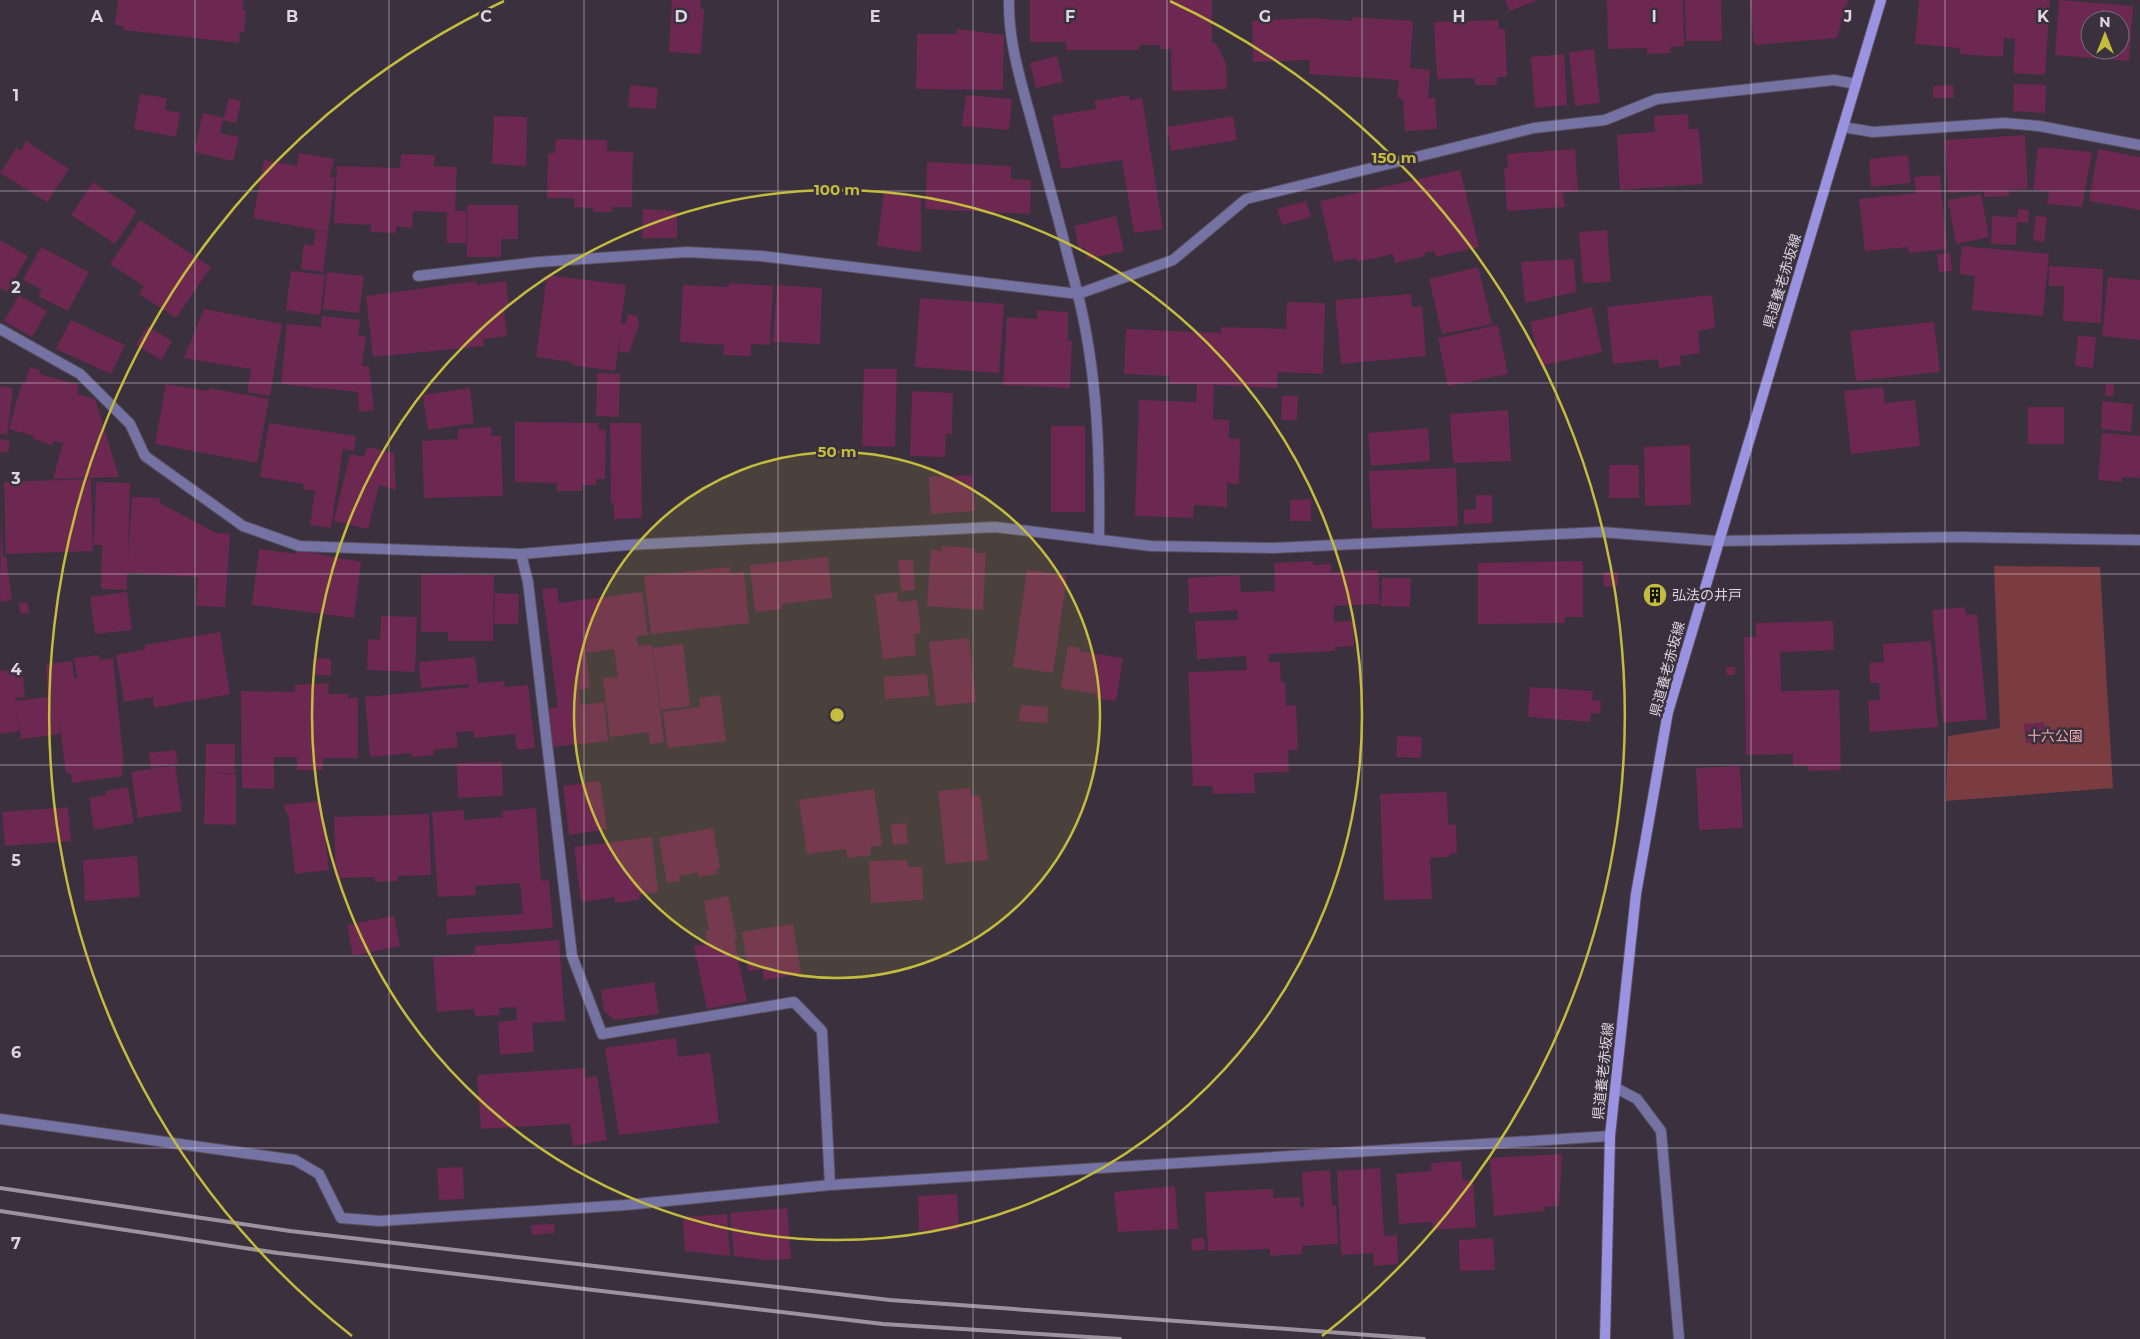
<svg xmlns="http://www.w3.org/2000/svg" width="2140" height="1339" viewBox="0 0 2140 1339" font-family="Montserrat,'Noto Sans JP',sans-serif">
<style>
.green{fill:#7a3c41}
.building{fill:#6c2851;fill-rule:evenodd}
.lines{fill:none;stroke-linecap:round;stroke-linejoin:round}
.street-casing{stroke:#574e5b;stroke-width:12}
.secondary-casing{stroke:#574e5b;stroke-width:12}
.street{stroke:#7572a4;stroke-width:10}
.secondary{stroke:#9993e2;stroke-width:10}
.rail{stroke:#9b949e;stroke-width:4}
.grid{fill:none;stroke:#dcd6de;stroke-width:1;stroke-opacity:0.55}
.ring{fill:none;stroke:#c4bc3d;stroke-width:2.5}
.labels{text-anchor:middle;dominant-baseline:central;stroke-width:5;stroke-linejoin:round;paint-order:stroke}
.street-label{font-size:14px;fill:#dcd6de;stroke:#3a303e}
.poi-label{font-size:14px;fill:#dcd6de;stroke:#3a303e;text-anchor:start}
.park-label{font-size:14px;fill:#f2acaf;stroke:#3a303e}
.grid-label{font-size:16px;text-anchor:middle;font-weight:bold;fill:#dcd6de;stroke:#3a303e;stroke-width:5;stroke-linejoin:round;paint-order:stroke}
.centre{fill:#c4bc3d;stroke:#3a303e;stroke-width:2.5}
.ring-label{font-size:15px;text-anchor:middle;font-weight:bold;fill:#c4bc3d;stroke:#3a303e;stroke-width:5;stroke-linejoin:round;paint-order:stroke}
</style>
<rect width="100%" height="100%" fill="#3a303e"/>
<polygon class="green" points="1994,566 2100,567 2113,788 1946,801 1948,736 2000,728"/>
<g class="building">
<polygon points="118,0 244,0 242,10 246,10 244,32 240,32 239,43 124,30 124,26 115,25"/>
<polygon points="672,0 701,0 700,8 704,9 701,54 669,52"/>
<polygon points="1030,0 1212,0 1212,43 1216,43 1226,63 1227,89 1172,91 1171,49 1160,49 1160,45 1139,45 1139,50 1066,50 1066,42 1030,42"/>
<polygon points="1505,0 1537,0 1510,11"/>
<polygon points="1607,0 1683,0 1684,46 1670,47 1671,53 1647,54 1647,48 1608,49"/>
<polygon points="1685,0 1721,0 1722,41 1686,41"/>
<polygon points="1750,0 1848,0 1837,38 1754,45"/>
<polygon points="1919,0 2050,0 2045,75 2013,73 2015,39 2004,38 2003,57 1959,54 1960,48 1915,44"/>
<path d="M2059 0 2133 6 2129 61 2055 55ZM2090 20H2120V50H2090Z"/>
<polygon points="1353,17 1413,21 1410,68 1430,70 1428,98 1435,98 1437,129 1405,131 1403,99 1397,98 1399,80 1309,74 1310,60 1253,62 1252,21 1313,18 1352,21"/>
<polygon points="1498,20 1499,29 1505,29 1507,77 1497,77 1497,85 1475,85 1474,78 1437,79 1434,22"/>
<polygon points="957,29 1004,35 1003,90 916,89 917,34 957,34"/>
<polygon points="1594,49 1600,103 1575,106 1569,52"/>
<polygon points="1564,54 1567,105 1535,108 1531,57"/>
<polygon points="1057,56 1063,82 1036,88 1030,63"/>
<polygon points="2014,84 2046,85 2045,113 2013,111"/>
<polygon points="630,85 658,88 656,109 628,107"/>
<polygon points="1953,85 1954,98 1933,98 1933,86"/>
<polygon points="140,94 167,98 165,110 180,113 176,137 134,129"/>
<polygon points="966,95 1012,99 1009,130 962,126"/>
<polygon points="1129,95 1130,100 1142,98 1163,229 1134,233 1122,160 1061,169 1052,116 1096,109 1094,101"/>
<polygon points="229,98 241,101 236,123 223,120 220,133 239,137 233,161 194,152 203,113 224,118"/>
<polygon points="1688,114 1689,129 1699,129 1703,184 1620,190 1617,135 1655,132 1654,116"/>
<polygon points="494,116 527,117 526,166 492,164"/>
<polygon points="1233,116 1237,140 1171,151 1167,127"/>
<polygon points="2025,135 2028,189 2009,190 2009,196 1984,197 1984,191 1948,193 1945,140"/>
<polygon points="556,139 607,140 607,151 633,152 632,207 612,207 612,212 593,212 593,208 574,207 574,198 547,198 548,153 555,153"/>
<polygon points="26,141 69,169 47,202 0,173 16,148 21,151"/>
<polygon points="2038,147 2092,152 2082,207 2047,204 2049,191 2033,190"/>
<polygon points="1575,149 1578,191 1563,193 1565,207 1507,211 1504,168 1508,168 1507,154"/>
<polygon points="2098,149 2140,157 2140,210 2089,201"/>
<polygon points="299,153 334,159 330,177 335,177 328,232 253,218 264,160 297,166"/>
<polygon points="401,154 435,155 434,166 457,167 455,211 466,211 466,243 447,243 447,212 413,211 412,228 396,226 396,233 371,232 371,225 334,223 337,166 400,168"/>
<polygon points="1908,155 1911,183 1871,187 1869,159"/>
<polygon points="927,162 1011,166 1011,179 1031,180 1030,214 925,209"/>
<polygon points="1460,170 1479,247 1436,257 1434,251 1424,253 1425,256 1395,263 1393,254 1357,262 1356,258 1334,262 1320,201"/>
<polygon points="1940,175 1947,249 1909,253 1908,247 1865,251 1859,199 1916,193 1914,177"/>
<polygon points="93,182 137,211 115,244 71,215"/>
<polygon points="884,193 921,198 921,252 877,246"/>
<polygon points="1981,194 1989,237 1956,244 1948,200"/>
<polygon points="1306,201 1311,217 1282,225 1277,209"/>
<polygon points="467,205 518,205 518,239 501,239 501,257 467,257"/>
<polygon points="643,209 677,211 677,238 642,238"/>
<polygon points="2018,209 2029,210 2028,223 2017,222"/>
<polygon points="1116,216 1124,251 1087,259 1085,247 1079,249 1074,226"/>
<polygon points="1992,216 2017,217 2016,245 1991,244"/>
<polygon points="2036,216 2047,217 2044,242 2033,240"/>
<polygon points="140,220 211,267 176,318 139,294 144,286 110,264"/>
<polygon points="316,230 328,233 323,272 301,269 304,244 313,246"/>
<polygon points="1607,230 1611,282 1583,283 1579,232"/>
<polygon points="0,240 28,256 7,292 0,288"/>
<polygon points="1962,246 2049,254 2043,316 1972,310 1975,276 1959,274"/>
<polygon points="41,247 89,272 68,311 38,296 42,290 23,280"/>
<polygon points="1950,253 1952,271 1939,272 1937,254"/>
<polygon points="1574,259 1576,292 1525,303 1521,262"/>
<polygon points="2049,266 2103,269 2101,323 2063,321 2064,286 2049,286"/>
<polygon points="1478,267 1492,324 1442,334 1429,279"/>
<polygon points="291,271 325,275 320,315 286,310"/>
<polygon points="327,272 364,276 359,313 323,309"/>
<polygon points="547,275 626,285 621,323 626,323 628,314 637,316 639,324 629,353 619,352 620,335 615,371 572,365 572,362 536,357"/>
<polygon points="2108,277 2140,280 2140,340 2102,336"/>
<polygon points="476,281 477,285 506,281 509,308 504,309 507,336 483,339 484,346 373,357 366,296"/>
<polygon points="729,283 773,286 770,345 751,344 751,356 723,355 724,345 680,342 683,285 729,287"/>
<polygon points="777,285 822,288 820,344 773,342"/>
<polygon points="1411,294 1412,307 1422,306 1426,356 1341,364 1335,300"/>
<polygon points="19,295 47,311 32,337 4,321"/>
<polygon points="1712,295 1715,328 1698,331 1700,353 1680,356 1681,365 1659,368 1658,359 1613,364 1607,307"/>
<polygon points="920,298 1004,304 999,373 915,367"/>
<polygon points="1287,302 1325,303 1323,374 1278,372 1277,388 1214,385 1213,419 1229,420 1229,438 1240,439 1239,484 1227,483 1227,507 1194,505 1193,518 1135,516 1139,400 1196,402 1197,384 1169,384 1169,376 1124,374 1126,329 1221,333 1221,327 1286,329"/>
<polygon points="1592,307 1602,352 1541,366 1530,322"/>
<polygon points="204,309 282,324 270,396 247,392 251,369 184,358"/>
<polygon points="1037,310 1068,312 1068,341 1072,341 1070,388 1003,385 1007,317 1037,319"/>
<polygon points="322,316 360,320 358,335 366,336 362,366 369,366 374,410 359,412 358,392 281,384 287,324 321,327"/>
<polygon points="71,320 125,345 111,374 56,349"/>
<polygon points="1934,322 1940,372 1856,381 1850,331"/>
<polygon points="1498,325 1508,374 1448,386 1438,338"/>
<polygon points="148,326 172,341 161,360 136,345"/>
<polygon points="2078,336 2096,337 2093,368 2075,366"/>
<polygon points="30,367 40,370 39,374 79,385 77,394 95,399 119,477 53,479 63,443 53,441 52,445 33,439 34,436 9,429 22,382 25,383"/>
<polygon points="864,369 897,369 895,447 862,446"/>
<polygon points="597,373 620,374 619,417 596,416"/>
<polygon points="166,384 208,391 209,388 269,399 257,463 155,444"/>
<polygon points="2106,384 2114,384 2113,397 2105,396"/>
<polygon points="0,386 13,388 7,435 0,434"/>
<polygon points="1883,387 1885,403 1915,400 1920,446 1851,454 1844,391"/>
<polygon points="470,388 474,423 428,430 423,395"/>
<polygon points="912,391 953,393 952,434 946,434 945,457 910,456"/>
<polygon points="1282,396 1298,396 1297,420 1281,420"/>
<polygon points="2102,401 2133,404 2131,432 2101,429"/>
<rect x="2028" y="407" width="36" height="37"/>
<polygon points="1508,410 1511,461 1453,463 1450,414"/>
<polygon points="515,422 599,423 598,429 606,430 605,479 596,479 596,485 582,485 582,491 557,491 557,483 515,482"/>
<polygon points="269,423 356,436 354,451 343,449 331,528 310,525 315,491 303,489 304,484 260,477"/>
<polygon points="610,423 641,423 642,518 614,519 614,503 611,503"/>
<rect x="1051" y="426" width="34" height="86"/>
<polygon points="491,427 491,436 501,436 503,496 424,498 422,441 458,439 458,429"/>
<polygon points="1428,428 1430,461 1371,466 1368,433"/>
<polygon points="2102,433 2140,436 2140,478 2122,477 2122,482 2098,480"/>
<polygon points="0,439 10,440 8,453 0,452"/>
<polygon points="1690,445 1691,505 1645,506 1644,447"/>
<polygon points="367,447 394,453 396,490 379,485 368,529 334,521 350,454 364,457"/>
<rect x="1609" y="465" width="30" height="33"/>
<polygon points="1456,468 1458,526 1372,529 1369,471"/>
<polygon points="972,475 975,511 931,514 929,477"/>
<polygon points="91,479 93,551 6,554 4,482"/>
<polygon points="96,482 130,483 128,559 132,497 160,498 160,503 216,533 230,534 225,607 196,606 198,577 127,573 127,590 101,589 102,545 94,545"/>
<polygon points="1476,495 1492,495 1492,523 1464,524 1464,510 1476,509"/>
<polygon points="1311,499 1311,521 1290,521 1290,500"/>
<polygon points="1,514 3,557 6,556 12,600 0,602"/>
<polygon points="942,546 975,548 974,553 986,553 983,610 927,606 931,550 941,551"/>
<polygon points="259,549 296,554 297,550 361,562 354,618 252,605"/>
<polygon points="828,557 832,598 781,604 782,609 755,612 750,565"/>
<polygon points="898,560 913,560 915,590 901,591"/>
<polygon points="1313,561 1313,565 1331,564 1331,572 1378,570 1380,604 1334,606 1334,622 1353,621 1354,646 1335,647 1335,651 1269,654 1269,662 1280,662 1281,682 1285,682 1286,706 1296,705 1298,750 1288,750 1289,772 1254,773 1255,793 1213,794 1213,786 1193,786 1188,672 1247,670 1246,656 1197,659 1195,621 1238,620 1238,610 1189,613 1188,578 1240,575 1241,592 1275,591 1274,563"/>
<polygon points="1583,561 1583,617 1565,617 1565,623 1478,624 1478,563"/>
<polygon points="730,567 730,573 744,572 749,623 651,634 644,576"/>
<polygon points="1027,570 1067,575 1053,673 1013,667"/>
<polygon points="1603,572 1618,572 1618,586 1604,587"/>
<polygon points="421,574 494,575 493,641 448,641 448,632 421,632"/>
<polygon points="1382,578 1411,578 1410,607 1381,606"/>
<rect x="1646" y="585" width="18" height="19"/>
<polygon points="557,588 559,603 642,592 648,635 636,636 638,646 652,645 664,742 650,744 649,732 610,737 603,678 618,677 614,649 586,653 590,688 579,690 581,705 604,702 608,741 553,747 549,708 558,707 542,589"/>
<polygon points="127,592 132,630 95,634 90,597"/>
<polygon points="897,592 898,602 917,600 921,633 914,634 916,655 883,659 875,595"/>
<polygon points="495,593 519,594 518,624 494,624"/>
<polygon points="27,602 29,613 21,614 19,603"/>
<polygon points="1965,607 1966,615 1977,614 1987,719 1943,723 1932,610"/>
<polygon points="381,616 417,617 415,672 367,670 368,639 380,640"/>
<polygon points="1833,621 1834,650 1780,652 1781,691 1839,690 1841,770 1809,771 1808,766 1793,766 1793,754 1746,755 1744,637 1756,637 1756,623"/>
<polygon points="220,632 230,694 154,708 153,697 124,702 116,655 145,649 145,645"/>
<polygon points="969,638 976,702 936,706 929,642"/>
<polygon points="1931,641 1938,727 1870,732 1868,701 1880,700 1879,683 1870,683 1869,663 1884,662 1883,644"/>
<polygon points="683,644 690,706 661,710 653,648"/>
<polygon points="1068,646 1080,648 1080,651 1123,658 1116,701 1096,698 1096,694 1061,688"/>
<polygon points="99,655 100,660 113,658 124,766 121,766 123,776 72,783 71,773 66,773 59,720 60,734 21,739 16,708 19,731 0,734 0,671 22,669 25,697 15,698 15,701 48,697 46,664 72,661 74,678 77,678 74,658"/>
<polygon points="475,657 478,683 504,681 505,687 528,685 535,748 517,750 515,734 474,738 473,731 456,732 458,747 434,750 434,755 412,757 411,753 370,757 365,697 469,687 469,684 421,688 419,662"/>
<polygon points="315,658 331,659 331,675 315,675"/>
<polygon points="1726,667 1735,667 1735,675 1727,675"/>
<polygon points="927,674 929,696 885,699 884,677"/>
<polygon points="329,683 328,694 348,694 348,698 358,698 358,758 323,758 323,770 297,770 297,757 274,757 274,789 242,788 241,691 295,692 295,685"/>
<polygon points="1530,687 1593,691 1592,700 1601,701 1600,714 1591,713 1590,722 1528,717"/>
<polygon points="720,695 726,741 668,748 663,712 700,707 699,698"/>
<polygon points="1021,705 1048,707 1047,723 1019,721"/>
<polygon points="2044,722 2046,741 2026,743 2024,724"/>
<polygon points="1397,736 1422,737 1421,758 1396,757"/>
<polygon points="206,744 235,744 235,773 210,774 236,774 236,825 204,824"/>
<polygon points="175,750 178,763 151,768 149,753"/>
<polygon points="502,762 503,796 458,798 457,763"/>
<polygon points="175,765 182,811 138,818 131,772"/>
<polygon points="1740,766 1743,828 1699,830 1696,768"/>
<polygon points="600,781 607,829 569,835 563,786"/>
<polygon points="128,787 134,823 94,830 89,798 106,795 106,791"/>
<polygon points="970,788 971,796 980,795 988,860 946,864 938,791"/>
<polygon points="874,789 882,845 870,847 871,855 847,858 846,849 807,854 799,800"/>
<polygon points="1447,792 1448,825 1456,824 1457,853 1449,854 1449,857 1430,858 1432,899 1384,900 1380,794"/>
<polygon points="321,801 329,870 295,874 288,813 286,814 284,805"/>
<polygon points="68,807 71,841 5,846 2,812"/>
<polygon points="536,808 541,881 549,880 553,928 447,935 446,919 523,914 520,883 475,886 476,895 438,897 432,812 464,810 464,820 503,817 502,811"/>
<polygon points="429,814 431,875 397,876 398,881 375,882 375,877 336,878 334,817"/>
<polygon points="906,823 908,843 893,845 891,825"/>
<polygon points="713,828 720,868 716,870 717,874 698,877 697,872 679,876 680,881 667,883 659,838"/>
<polygon points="652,837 658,892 639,895 639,900 615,903 615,897 581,902 574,847"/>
<polygon points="137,856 140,897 85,901 83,860"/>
<polygon points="906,860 909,867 922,867 923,900 871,903 869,861"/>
<polygon points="728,896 737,939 734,939 747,1001 707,1009 694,946 708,944 705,931 720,928 709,930 704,901"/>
<polygon points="394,916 400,946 353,956 347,925"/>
<polygon points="793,924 801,974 764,980 762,969 748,971 742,932"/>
<polygon points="559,940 565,1021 532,1023 534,1052 500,1055 498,1022 517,1020 516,1007 499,1008 500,1015 475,1016 474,1009 437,1012 433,957 475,954 475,946"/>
<polygon points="654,982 659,1014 614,1020 604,1011 601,990"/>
<polygon points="676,1038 678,1057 710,1053 719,1123 619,1135 605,1048"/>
<polygon points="585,1068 586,1078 597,1076 607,1140 573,1146 570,1124 481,1129 477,1075"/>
<polygon points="1562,1154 1559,1206 1544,1207 1545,1211 1494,1216 1490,1158"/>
<polygon points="1461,1161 1463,1181 1473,1179 1476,1227 1433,1230 1432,1222 1399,1224 1396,1174 1431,1171 1431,1163"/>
<polygon points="463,1167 464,1199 439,1200 437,1168"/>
<polygon points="1380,1168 1384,1236 1397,1235 1398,1264 1374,1266 1373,1253 1341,1255 1337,1171"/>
<polygon points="1330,1170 1332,1206 1336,1205 1338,1244 1302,1246 1302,1254 1270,1256 1270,1249 1208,1251 1205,1192 1273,1189 1273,1198 1300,1197 1300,1207 1304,1207 1302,1172"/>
<polygon points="1175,1186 1178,1229 1118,1232 1114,1192"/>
<polygon points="957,1194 959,1230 919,1231 918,1196"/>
<polygon points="787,1208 791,1259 766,1260 734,1256 730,1213"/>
<polygon points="727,1214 730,1256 685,1251 683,1217"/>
<polygon points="554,1224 555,1233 532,1235 531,1225"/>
<polygon points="1204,1238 1205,1249 1192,1251 1191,1239"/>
<polygon points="1493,1238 1495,1270 1460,1271 1459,1240"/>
</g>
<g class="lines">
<g class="street-casing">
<g id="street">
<path d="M1009 0C1008 43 1022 85 1033 126 1048 181 1063 236 1077 291 1098 373 1100 456 1099 540"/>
<polyline points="1843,127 1873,132 2004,123 2039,126 2140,145"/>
<polyline points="418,276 538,262 687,252 761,256 1078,294 1173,260 1246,199 1534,128 1605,120 1657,99 1834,80 1856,84"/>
<polyline points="0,329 80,374 130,424 145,456 243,526 299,546 521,554 627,545 995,527 1151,546 1274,548 1601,532 1717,541 1959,537 2140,540"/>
<polyline points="521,554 528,582 572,956 602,1034 794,1002 822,1031 830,1185"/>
<polyline points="1616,1088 1637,1099 1661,1131 1679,1339"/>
<polyline points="0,1119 295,1160 319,1174 341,1218 380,1221 626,1205 830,1185 1610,1136"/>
</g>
</g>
<g class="secondary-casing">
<polyline id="secondary" points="1605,1339 1610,1136 1636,894 1668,712 1881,0"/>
</g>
<use href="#street" class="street"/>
<use href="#secondary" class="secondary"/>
<g class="rail">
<polyline points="0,1188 290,1231 890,1300 1424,1339"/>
<polyline points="0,1211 278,1253 883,1324 1120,1339"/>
</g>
</g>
<path class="grid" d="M195 0V1339M389 0V1339M584 0V1339M778 0V1339M973 0V1339M1167 0V1339M1362 0V1339M1556 0V1339M1751 0V1339M1945 0V1339M0 191H2140M0 383H2140M0 574H2140M0 765H2140M0 956H2140M0 1148H2140"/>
<circle cx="837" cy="715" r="263" fill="#c4bc3d" fill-opacity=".12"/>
<g class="ring">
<circle cx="837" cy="715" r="263"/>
<circle cx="837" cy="715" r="525"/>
<path d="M352 1336A788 788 0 0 1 504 1M1170 1A788 788 0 0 1 1322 1336"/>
</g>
<defs>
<g id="building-disc" transform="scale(1.25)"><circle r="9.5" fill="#c4bc3d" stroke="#3a303e"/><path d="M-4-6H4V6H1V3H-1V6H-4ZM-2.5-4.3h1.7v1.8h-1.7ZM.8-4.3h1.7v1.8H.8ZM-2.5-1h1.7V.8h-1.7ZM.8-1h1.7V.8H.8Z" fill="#111"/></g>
</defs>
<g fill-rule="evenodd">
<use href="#building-disc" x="1655" y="595"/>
</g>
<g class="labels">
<g class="street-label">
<text transform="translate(1782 281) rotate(-73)">県道養老赤坂線</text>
<text transform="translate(1667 669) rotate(-75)">県道養老赤坂線</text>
<text transform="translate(1603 1071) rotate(-84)">県道養老赤坂線</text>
</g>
<g class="poi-label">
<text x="1672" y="595">弘法の井戸</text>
</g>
<g class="park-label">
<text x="2055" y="736">十六公園</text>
</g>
</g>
<g class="grid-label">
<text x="97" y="22">A</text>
<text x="292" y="22">B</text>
<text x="486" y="22">C</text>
<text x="681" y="22">D</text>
<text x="875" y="22">E</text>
<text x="1070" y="22">F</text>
<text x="1265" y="22">G</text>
<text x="1459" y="22">H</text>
<text x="1654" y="22">I</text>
<text x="1848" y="22">J</text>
<text x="2043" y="22">K</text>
<text x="16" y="101">1</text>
<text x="16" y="293">2</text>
<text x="16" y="484">3</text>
<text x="16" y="675">4</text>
<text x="16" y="866">5</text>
<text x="16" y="1058">6</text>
<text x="16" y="1249">7</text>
</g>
<circle cx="837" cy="715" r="8" class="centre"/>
<g class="ring-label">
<text x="1394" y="163">150 m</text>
<text x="837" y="195">100 m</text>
<text x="837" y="457">50 m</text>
</g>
<g transform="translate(2105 35)"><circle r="24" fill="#3a303e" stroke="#7b727e"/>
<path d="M0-4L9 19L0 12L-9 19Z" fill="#c4bc3d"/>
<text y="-8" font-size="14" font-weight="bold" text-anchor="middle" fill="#dcd6de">N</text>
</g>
</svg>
